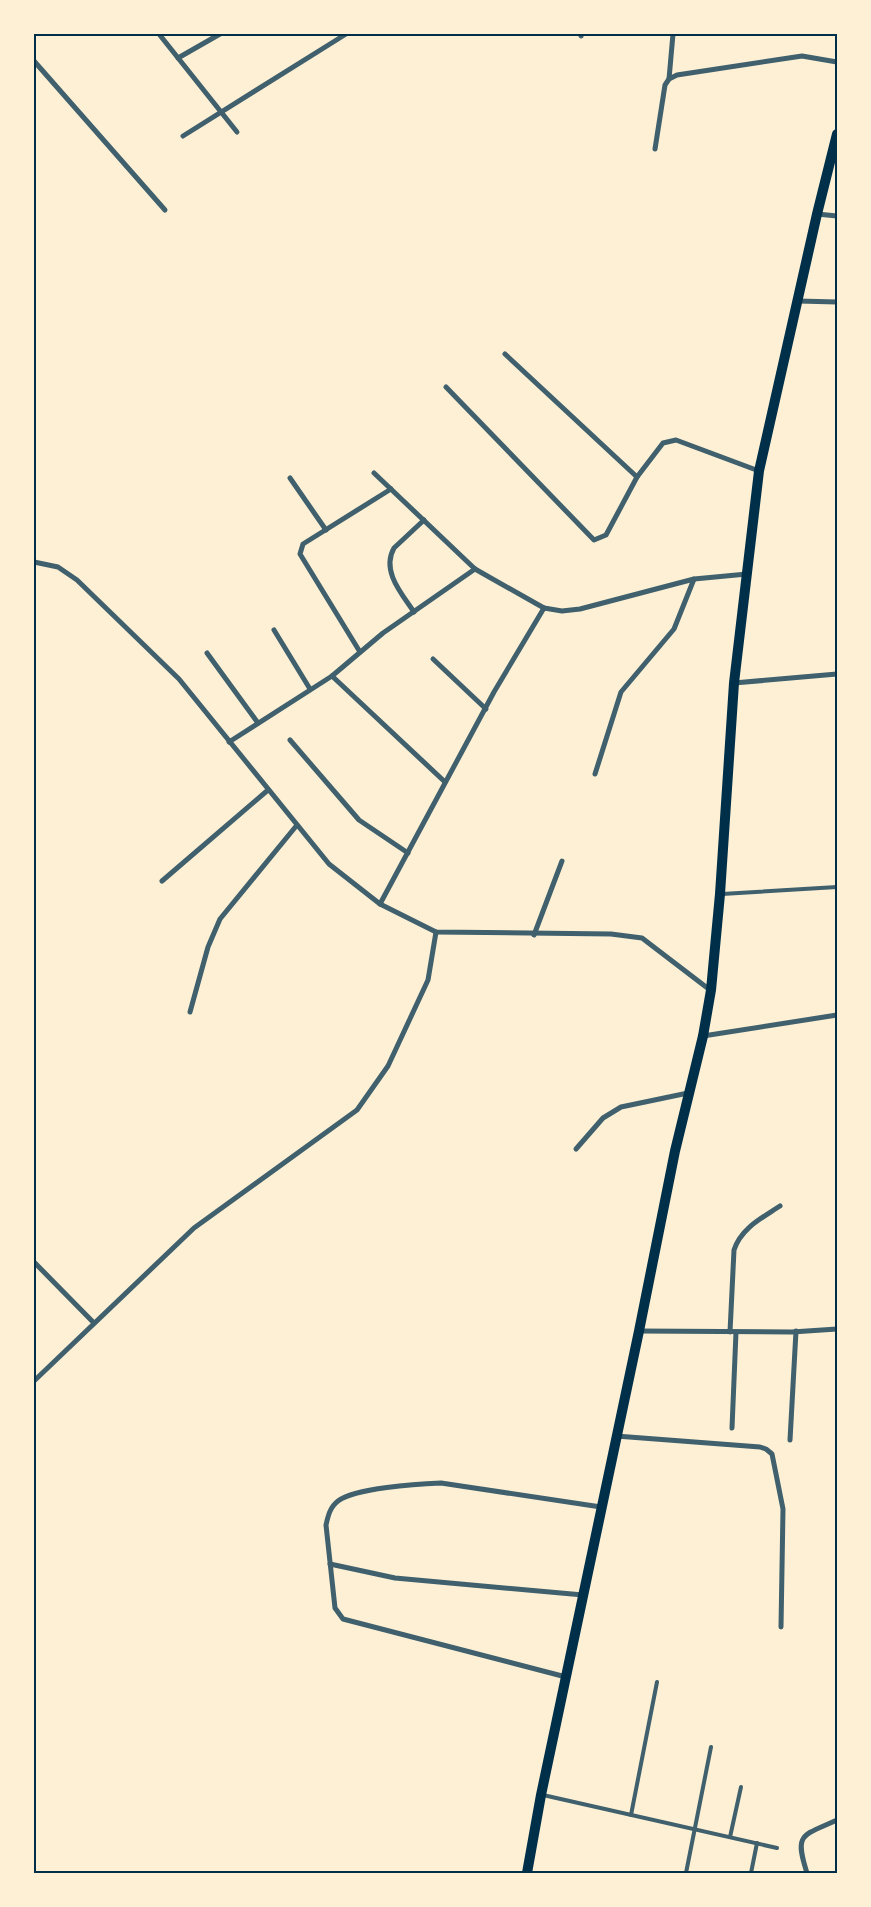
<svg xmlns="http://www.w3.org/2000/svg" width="871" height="1907" viewBox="0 0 871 1907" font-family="Roboto,sans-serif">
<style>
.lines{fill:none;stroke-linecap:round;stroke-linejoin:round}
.service{stroke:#3f606c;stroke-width:4}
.minor{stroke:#3f606c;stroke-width:5}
.secondary{stroke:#003049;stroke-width:10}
.neatline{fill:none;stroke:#003049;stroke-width:2}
</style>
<rect width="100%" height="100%" fill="#fdf0d5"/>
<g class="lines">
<g class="service">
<polyline points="722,894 837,887"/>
<polyline points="543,1795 777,1848"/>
<polyline points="631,1815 657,1682"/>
<polyline points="730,1837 741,1787"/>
<polyline points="686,1873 711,1747"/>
<polyline points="751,1873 757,1843"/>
</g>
<g class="minor">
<polyline points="159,34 237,132"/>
<polyline points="580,34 581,36"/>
<polyline points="178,58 220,34"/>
<polyline points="34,61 165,210"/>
<polyline points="669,79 673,34"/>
<polyline points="183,136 346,34"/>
<polyline points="655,149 665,85 669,79 677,75 802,56 837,62"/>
<polyline points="817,214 837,216"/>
<polyline points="798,301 837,302"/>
<polyline points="505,354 637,477"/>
<polyline points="446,387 594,540 606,535 637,477 663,443 676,440 759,471"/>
<polyline points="374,473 475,569 544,608"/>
<polyline points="290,478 326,530"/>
<polyline points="34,562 58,567 77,580 179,679 329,864 380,904 436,932 611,934 642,938 710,990"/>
<path d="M414 612C402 594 381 571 394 548L424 520"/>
<polyline points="274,630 310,689"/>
<polyline points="360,652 300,554 303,544 391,489"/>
<polyline points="207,653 258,723"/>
<polyline points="433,659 486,709"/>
<polyline points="332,676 445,782"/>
<polyline points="734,683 837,674"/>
<polyline points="290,740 359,820 408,853"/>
<polyline points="229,742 332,676 383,633 475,569"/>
<polyline points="595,774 621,692 674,629 694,579"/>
<polyline points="162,881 268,790"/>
<polyline points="380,904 494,692 544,608 562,611 580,609 694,579 747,574"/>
<polyline points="534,935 562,861"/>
<polyline points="190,1012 208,947 220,919 297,825"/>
<polyline points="703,1036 837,1015"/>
<polyline points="576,1149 603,1118 621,1107 688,1093"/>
<polyline points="34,1262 94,1323"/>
<polyline points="639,1331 792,1332 837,1329"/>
<path d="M730 1332 734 1250C741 1228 762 1218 780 1206"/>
<polyline points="34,1381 194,1228 357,1110 388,1066 428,980 436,932"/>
<polyline points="732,1428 736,1332"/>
<polyline points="616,1436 760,1447 766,1449 772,1454 783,1509 781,1627"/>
<polyline points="790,1440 796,1331"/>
<polyline points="330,1564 395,1578 583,1595"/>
<path d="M566 1677 343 1619 335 1608 326 1525C328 1516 330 1507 338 1501 355 1488 417 1484 441 1483L601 1507"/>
<path d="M807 1873C794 1833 802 1836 837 1820"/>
</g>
<polyline class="secondary" points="527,1873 541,1795 639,1331 675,1151 703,1036 711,990 720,894 734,683 759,471 817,214 837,134"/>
</g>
<rect width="871" height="1907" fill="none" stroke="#fdf0d5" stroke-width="70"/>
<rect x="35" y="35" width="801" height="1837" class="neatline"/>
</svg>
